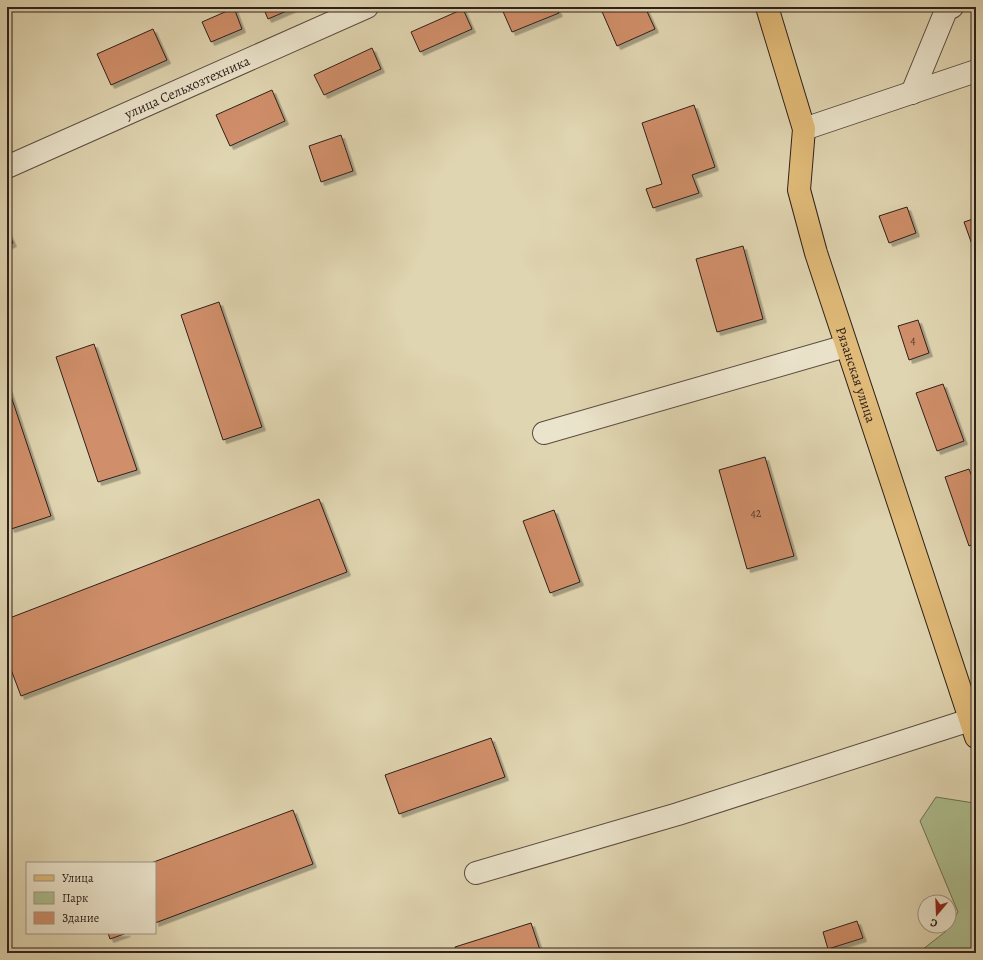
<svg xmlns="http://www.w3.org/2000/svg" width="983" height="960" viewBox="0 0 983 960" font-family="Alegreya,serif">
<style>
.green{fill:#adbe8f;stroke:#6e6f55}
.building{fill:#d08f6b;stroke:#2e201b;filter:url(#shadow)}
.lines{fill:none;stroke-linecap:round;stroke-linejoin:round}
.minor-casing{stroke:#5a4d40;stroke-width:24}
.major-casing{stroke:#2e201b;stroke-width:24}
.minor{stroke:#ebe4cc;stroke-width:22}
.major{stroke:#e0ba78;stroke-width:22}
.labels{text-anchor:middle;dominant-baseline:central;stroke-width:3;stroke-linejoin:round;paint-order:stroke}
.number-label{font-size:12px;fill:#563c2f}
.street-label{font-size:14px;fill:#2e201b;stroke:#ebe4cc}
</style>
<defs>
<filter id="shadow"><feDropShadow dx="3.5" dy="3.5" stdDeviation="0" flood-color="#0004"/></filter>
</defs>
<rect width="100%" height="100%" fill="#e0d5b1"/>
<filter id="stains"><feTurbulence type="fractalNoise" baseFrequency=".005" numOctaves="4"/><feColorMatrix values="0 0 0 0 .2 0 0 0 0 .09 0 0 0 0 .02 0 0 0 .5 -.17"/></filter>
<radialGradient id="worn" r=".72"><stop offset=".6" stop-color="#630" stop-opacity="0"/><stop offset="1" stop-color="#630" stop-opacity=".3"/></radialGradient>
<polygon class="green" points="936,797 974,803 976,811 976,953 918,953 945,932 958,912 920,821"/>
<g class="building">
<polygon points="263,7 296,7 268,19"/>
<polygon points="501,7 556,7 559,13 512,32"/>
<polygon points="600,7 645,7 655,29 617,46"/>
<polygon points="234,8 242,29 211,42 202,22"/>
<polygon points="463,9 472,29 420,52 411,32"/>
<polygon points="153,29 167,60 111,85 97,54"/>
<polygon points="372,48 381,69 324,95 314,75"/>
<polygon points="272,90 285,121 230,146 216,115"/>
<polygon points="694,105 715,167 692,175 699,193 653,208 646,189 662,184 642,123"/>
<polygon points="341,135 353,171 321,182 309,146"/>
<polygon points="907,207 916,233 889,243 879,216"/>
<polygon points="976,218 976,250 974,250 964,222"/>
<polygon points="7,230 13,243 7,246"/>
<polygon points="743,246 763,319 717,332 696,259"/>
<polygon points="219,302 262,427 223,440 181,315"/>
<polygon points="918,320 929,353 909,360 898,326"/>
<polygon points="94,344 137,470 98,482 56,357"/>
<polygon points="7,384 51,516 11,529 7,518"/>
<polygon points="943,384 964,441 937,451 916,393"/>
<polygon points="765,457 794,556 747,569 719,470"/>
<polygon points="969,469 976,487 976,543 969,546 945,477"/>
<polygon points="319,499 347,572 21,696 7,659 7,619"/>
<polygon points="554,510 580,582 550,593 523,521"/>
<polygon points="491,738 505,777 399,814 385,775"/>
<polygon points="293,810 313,864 155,923 155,863 151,863"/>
<polygon points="857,921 863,938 828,949 823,932"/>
<polygon points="531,923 541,953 457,953 455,947"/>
<polygon points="108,933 127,933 110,939"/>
</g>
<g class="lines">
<g class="minor-casing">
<g id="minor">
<polyline points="912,93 947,8 952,7"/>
<polyline points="804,129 976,71"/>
<path id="s1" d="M7 167 367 7"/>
<polyline points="544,433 846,346"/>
<polyline points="476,873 678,814 970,720"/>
</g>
</g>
<g class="major-casing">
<g id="major">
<path id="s2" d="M767 7 804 129 799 190 816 253 976 737"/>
</g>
</g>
<use href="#minor" class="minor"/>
<use href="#major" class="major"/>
</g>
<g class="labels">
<g class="number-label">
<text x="913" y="340">4</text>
<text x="756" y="513">42</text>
</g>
<g class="street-label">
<text stroke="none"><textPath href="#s1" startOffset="197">улица Сельхозтехника</textPath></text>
<text stroke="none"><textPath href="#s2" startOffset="382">Рязанская улица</textPath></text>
</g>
</g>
<rect width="983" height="960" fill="none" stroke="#e0d5b1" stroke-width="24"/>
<rect x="8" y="8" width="967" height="944" fill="none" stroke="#2e201b" stroke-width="2"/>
<rect x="12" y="12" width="959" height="936" fill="none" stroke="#2e201b"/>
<rect x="26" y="862" width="130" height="72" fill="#ebe4cc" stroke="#9f9685"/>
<rect x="34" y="875" width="20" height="6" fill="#e0ba78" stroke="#9f9685"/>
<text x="62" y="882" font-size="12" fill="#2e201b">Улица</text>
<rect x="34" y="892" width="20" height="12" fill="#adbe8f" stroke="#9f9685"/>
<text x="62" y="902" font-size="12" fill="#2e201b">Парк</text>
<rect x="34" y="912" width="20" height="12" fill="#d08f6b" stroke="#9f9685"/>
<text x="62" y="922" font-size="12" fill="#2e201b">Здание</text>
<g transform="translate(937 914) rotate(199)"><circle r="19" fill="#ebe4cc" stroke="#9f9685"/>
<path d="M0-3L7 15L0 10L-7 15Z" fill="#8f2418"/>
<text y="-6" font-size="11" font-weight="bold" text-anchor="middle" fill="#2e201b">С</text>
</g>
<rect width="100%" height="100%" filter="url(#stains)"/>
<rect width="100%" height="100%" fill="url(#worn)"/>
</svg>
